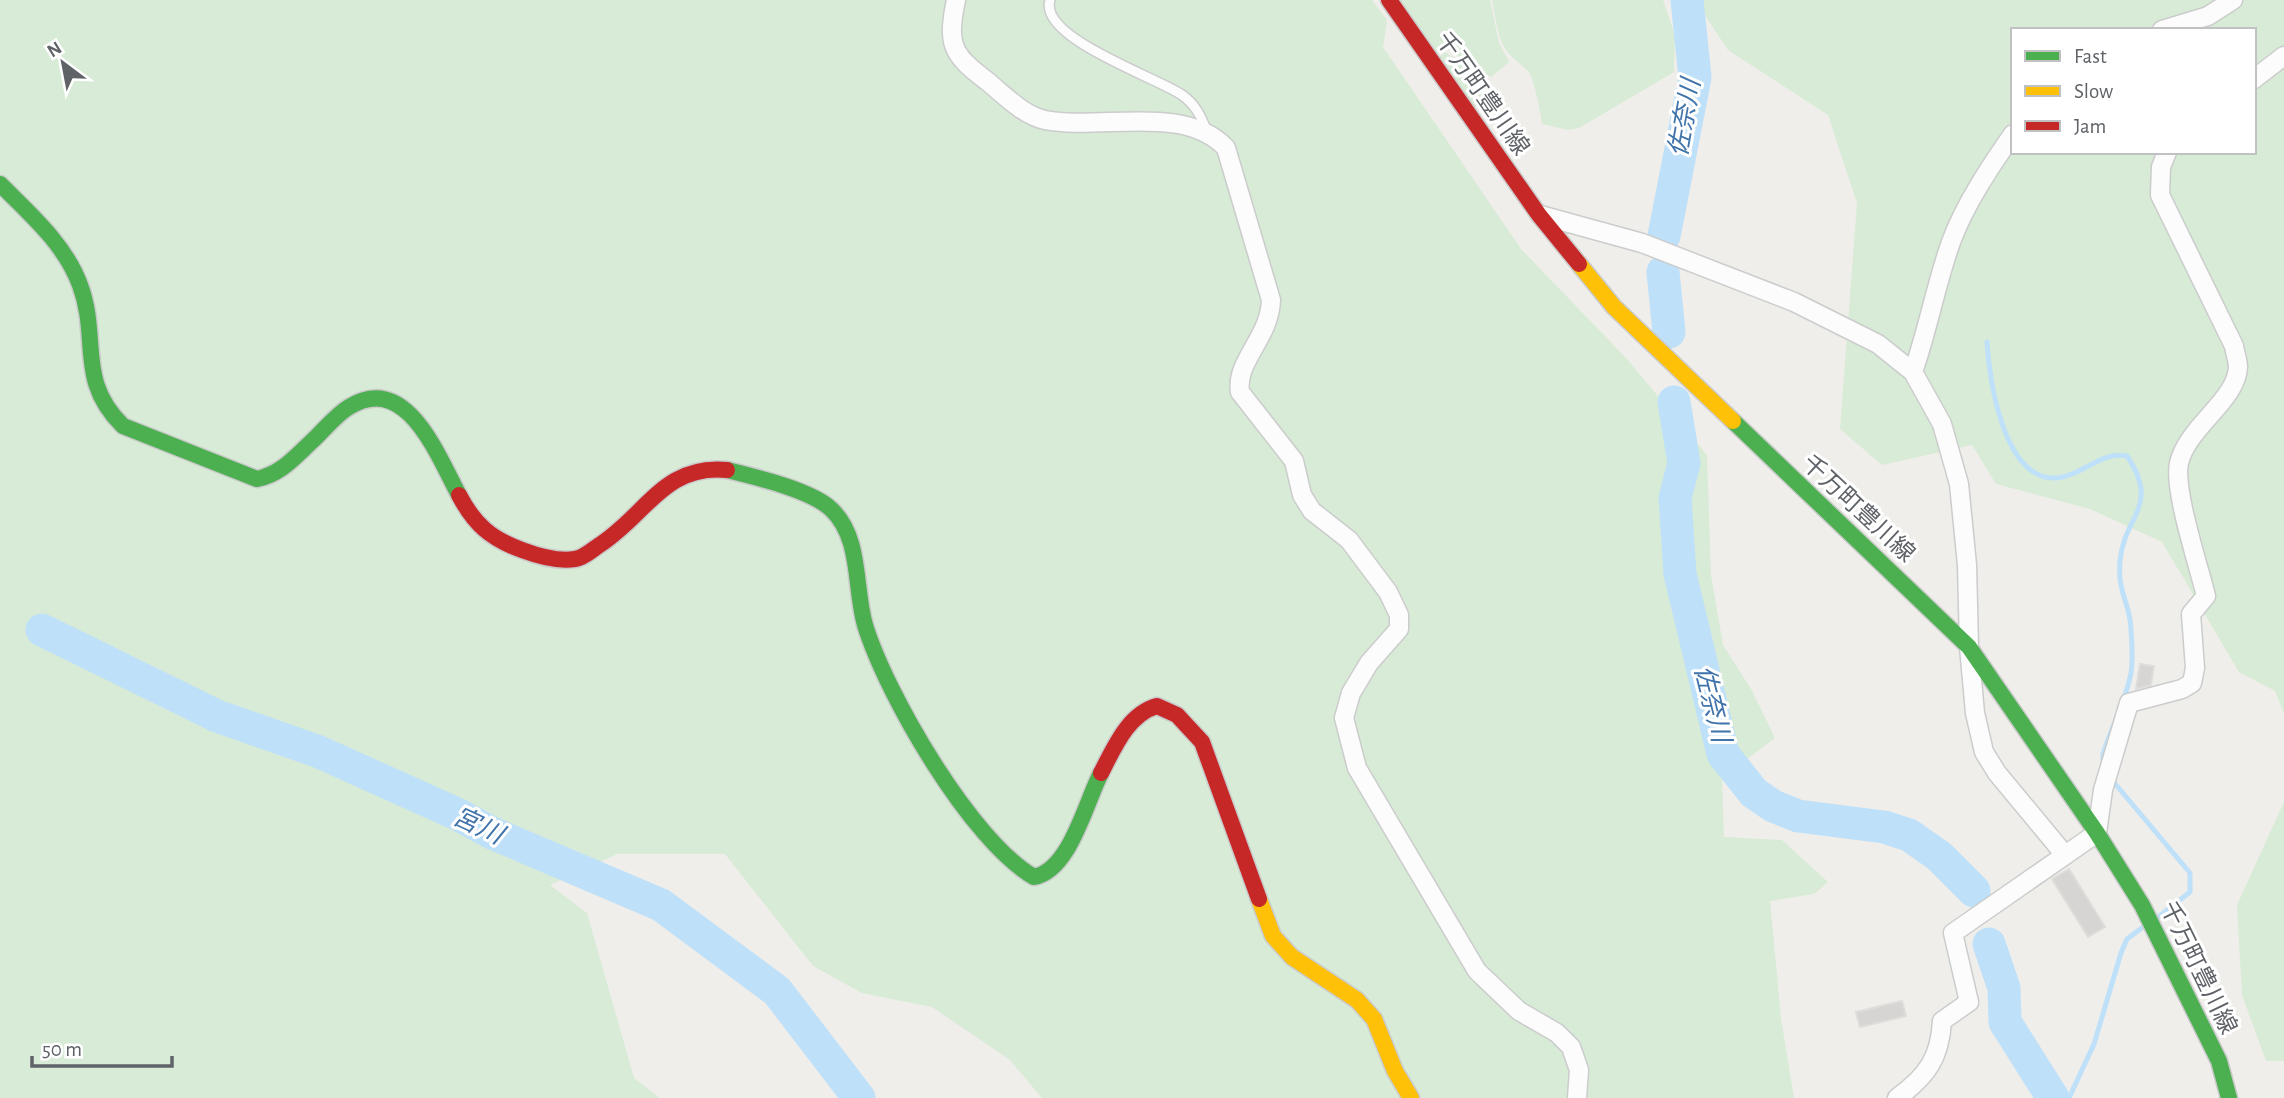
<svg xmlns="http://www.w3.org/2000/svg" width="2284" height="1098" viewBox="0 0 2284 1098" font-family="'Alegreya Sans','Noto Sans JP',sans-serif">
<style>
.green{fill:#d8ebd6;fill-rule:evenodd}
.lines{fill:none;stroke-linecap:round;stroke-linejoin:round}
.stream{stroke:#bfe0f9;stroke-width:5}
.river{stroke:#bfe0f9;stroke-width:33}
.building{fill:#d6d5d3;stroke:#deddd9;stroke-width:2}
.lane-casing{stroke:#cbcccc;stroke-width:12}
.street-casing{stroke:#cbcccc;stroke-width:21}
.fast-casing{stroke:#cacacb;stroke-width:19}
.slow-casing{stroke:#cacacb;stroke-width:19}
.jam-casing{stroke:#cacacb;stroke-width:19}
.lane{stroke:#fdfcfc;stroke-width:9}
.street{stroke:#fdfcfc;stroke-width:18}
.fast{stroke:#4caf50;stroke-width:16}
.slow{stroke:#ffc107;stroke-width:16}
.jam{stroke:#c62828;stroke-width:16}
.labels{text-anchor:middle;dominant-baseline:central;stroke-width:6;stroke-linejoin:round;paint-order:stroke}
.street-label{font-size:24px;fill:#5f6368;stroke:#fff}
.water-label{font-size:26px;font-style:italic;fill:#4174aa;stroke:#fff}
</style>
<rect width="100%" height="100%" fill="#efeeea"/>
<g class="green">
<polygon points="0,0 1372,0 1387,20 1383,47 1521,249 1627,359 1707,455 1711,575 1723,645 1751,689 1775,738 1722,778 1724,837 1782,840 1828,882 1814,894 1770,901 1781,1018 1794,1098 1042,1098 1010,1060 932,1007 862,993 813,966 725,854 617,854 550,885 587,913 634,1078 660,1098 0,1098"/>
<polygon points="1397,0 1490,0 1499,43 1509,62 1491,77 1446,48 1437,56"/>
<path d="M1492 0H1663L1675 35 1674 72 1579 128 1568 130 1542 124C1541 114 1534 78 1528 71 1518 61 1509 57 1502 43 1497 31 1495 14 1492 0Z"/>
<path d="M1695 0H2284V714L2275 691 2239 672 2162 542 2090 509 1996 484 1972 445 1882 465 1840 429 1857 203 1828 115 1728 50ZM2013 30H2254V152H2013Z"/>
<polygon points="1445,52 1488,82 1475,110 1438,58"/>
<polygon points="2284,802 2284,1061 2266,1061 2242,995 2237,905"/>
</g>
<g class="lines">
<g class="stream">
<path d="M1987 342C1989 380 2004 482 2057 478 2084 475 2100 451 2127 456 2161 507 2124 515 2120 561 2117 593 2131 605 2131 630 2132 643 2133 660 2131 673 2126 700 2111 728 2103 754V766"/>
<polyline points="2112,780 2190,873 2190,892 2157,918"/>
<polyline points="2069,1098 2094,1044 2121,953 2127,939 2143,927"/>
</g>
<g class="river">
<polyline points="1664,236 1695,77 1687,0"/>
<polyline points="1663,272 1669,332"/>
<polyline points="1674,402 1684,463 1675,498 1680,574 1723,754 1754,793 1773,806 1798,816 1884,827 1909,835 1939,856 1974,891"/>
<polyline points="42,630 217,716 317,751 457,814 492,833 661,905 777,991 859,1098"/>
<polyline points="1989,944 2004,988 2005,1022 2053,1098"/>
</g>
</g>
<g class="building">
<polygon points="2140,664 2154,666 2151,685 2136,689"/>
<polygon points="2069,869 2105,927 2088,937 2052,879"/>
<polygon points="1902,1001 1906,1016 1860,1027 1856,1012"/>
</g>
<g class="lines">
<g class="lane-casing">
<path id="lane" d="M1050 0C1038 38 1158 78 1182 95 1195 104 1201 116 1206 130"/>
</g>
<g class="street-casing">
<g id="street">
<path d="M956 0C947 44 951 54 987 81 1004 95 1023 115 1045 120 1100 131 1184 103 1226 148L1271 300C1270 338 1235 361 1240 392L1294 461 1302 495 1312 511 1349 540 1388 592 1399 615V629L1369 663 1351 693 1344 718 1357 768 1477 971 1519 1011 1557 1033 1571 1047 1579 1070 1577 1098"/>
<polyline points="2162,30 2208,16 2233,0"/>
<polyline points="2254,79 2284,56"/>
<polyline points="1540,215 1642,243 1794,302 1878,344 1913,372 1942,424 1959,484 1967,565 1969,647 1975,713 1984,752 1997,773 2065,855"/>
<path d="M1913 372C1928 329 1936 284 1951 242 1965 204 1990 167 2013 134"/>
<path d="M1897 1098C1927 1076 1940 1058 1942 1021L1969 1002 1953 933 2097 833 2103 790 2129 703 2182 689 2192 683 2195 668 2191 614 2206 596C2199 567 2173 489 2179 463 2188 426 2237 400 2238 367 2238 361 2235 353 2234 346L2160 195 2161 167 2167 152"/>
</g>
</g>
<g class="fast-casing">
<g id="fast">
<path d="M0 184C30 214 65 244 80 285 100 339 76 380 123 426L257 479C280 474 292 460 309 444 322 433 334 416 349 407 407 371 438 457 459 495"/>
<polyline points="1733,421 1969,647 2097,833 2142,905 2219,1061 2229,1098"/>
<path d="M727 470C755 477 811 490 831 509 862 538 854 588 865 625 886 694 971 841 1034 877 1070 870 1085 804 1101 773"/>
</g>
</g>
<g class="slow-casing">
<g id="slow">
<polyline points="1579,264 1614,307 1733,421"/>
<polyline points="1259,899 1273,936 1292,957 1357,1000 1374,1019 1395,1071 1411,1098"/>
</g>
</g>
<g class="jam-casing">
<g id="jam">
<polyline points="1389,0 1539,215 1579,264"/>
<path d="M459 495C474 524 491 539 522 550 538 556 557 562 575 559 583 558 591 551 598 546 646 516 663 464 727 470"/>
<path d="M1101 773C1114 748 1128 714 1157 706L1177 715 1202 742 1259 899"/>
</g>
</g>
<use href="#lane" class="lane"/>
<use href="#street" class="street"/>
<use href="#fast" class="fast"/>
<use href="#slow" class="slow"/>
<use href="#jam" class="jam"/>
</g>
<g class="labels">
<g class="street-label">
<text transform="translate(1482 94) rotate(55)">千万町豊川線</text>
<text transform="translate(1858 509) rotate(43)">千万町豊川線</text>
<text transform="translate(2198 968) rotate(64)">千万町豊川線</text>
</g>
<g class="water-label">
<text transform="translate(1685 118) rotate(-80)">佐奈川</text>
<text transform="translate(1712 704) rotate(76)">佐奈川</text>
<text transform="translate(478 826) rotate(25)">宮川</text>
</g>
</g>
<rect x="2011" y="28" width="245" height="126" fill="#ffffff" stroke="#bfc1c3" stroke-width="2"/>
<rect x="2025" y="51" width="35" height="10" fill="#4caf50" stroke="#bfc1c3" stroke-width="2"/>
<text x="2074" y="63" font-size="21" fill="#5f6368">Fast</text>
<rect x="2025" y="86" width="35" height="10" fill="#ffc107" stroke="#bfc1c3" stroke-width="2"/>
<text x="2074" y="98" font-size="21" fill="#5f6368">Slow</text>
<rect x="2025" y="121" width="35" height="10" fill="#c62828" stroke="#bfc1c3" stroke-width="2"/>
<text x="2074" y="133" font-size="21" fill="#5f6368">Jam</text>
<g transform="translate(63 63) rotate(328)" stroke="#ffffff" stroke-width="5" paint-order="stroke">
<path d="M0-5L12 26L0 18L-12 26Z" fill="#5f6368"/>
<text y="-10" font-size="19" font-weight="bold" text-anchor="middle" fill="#5f6368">N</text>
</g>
<path d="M32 1056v10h140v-10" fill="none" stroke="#5f6368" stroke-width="3.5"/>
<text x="42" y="1056" font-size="21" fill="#5f6368" stroke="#ffffff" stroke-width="5" paint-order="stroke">50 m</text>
</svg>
